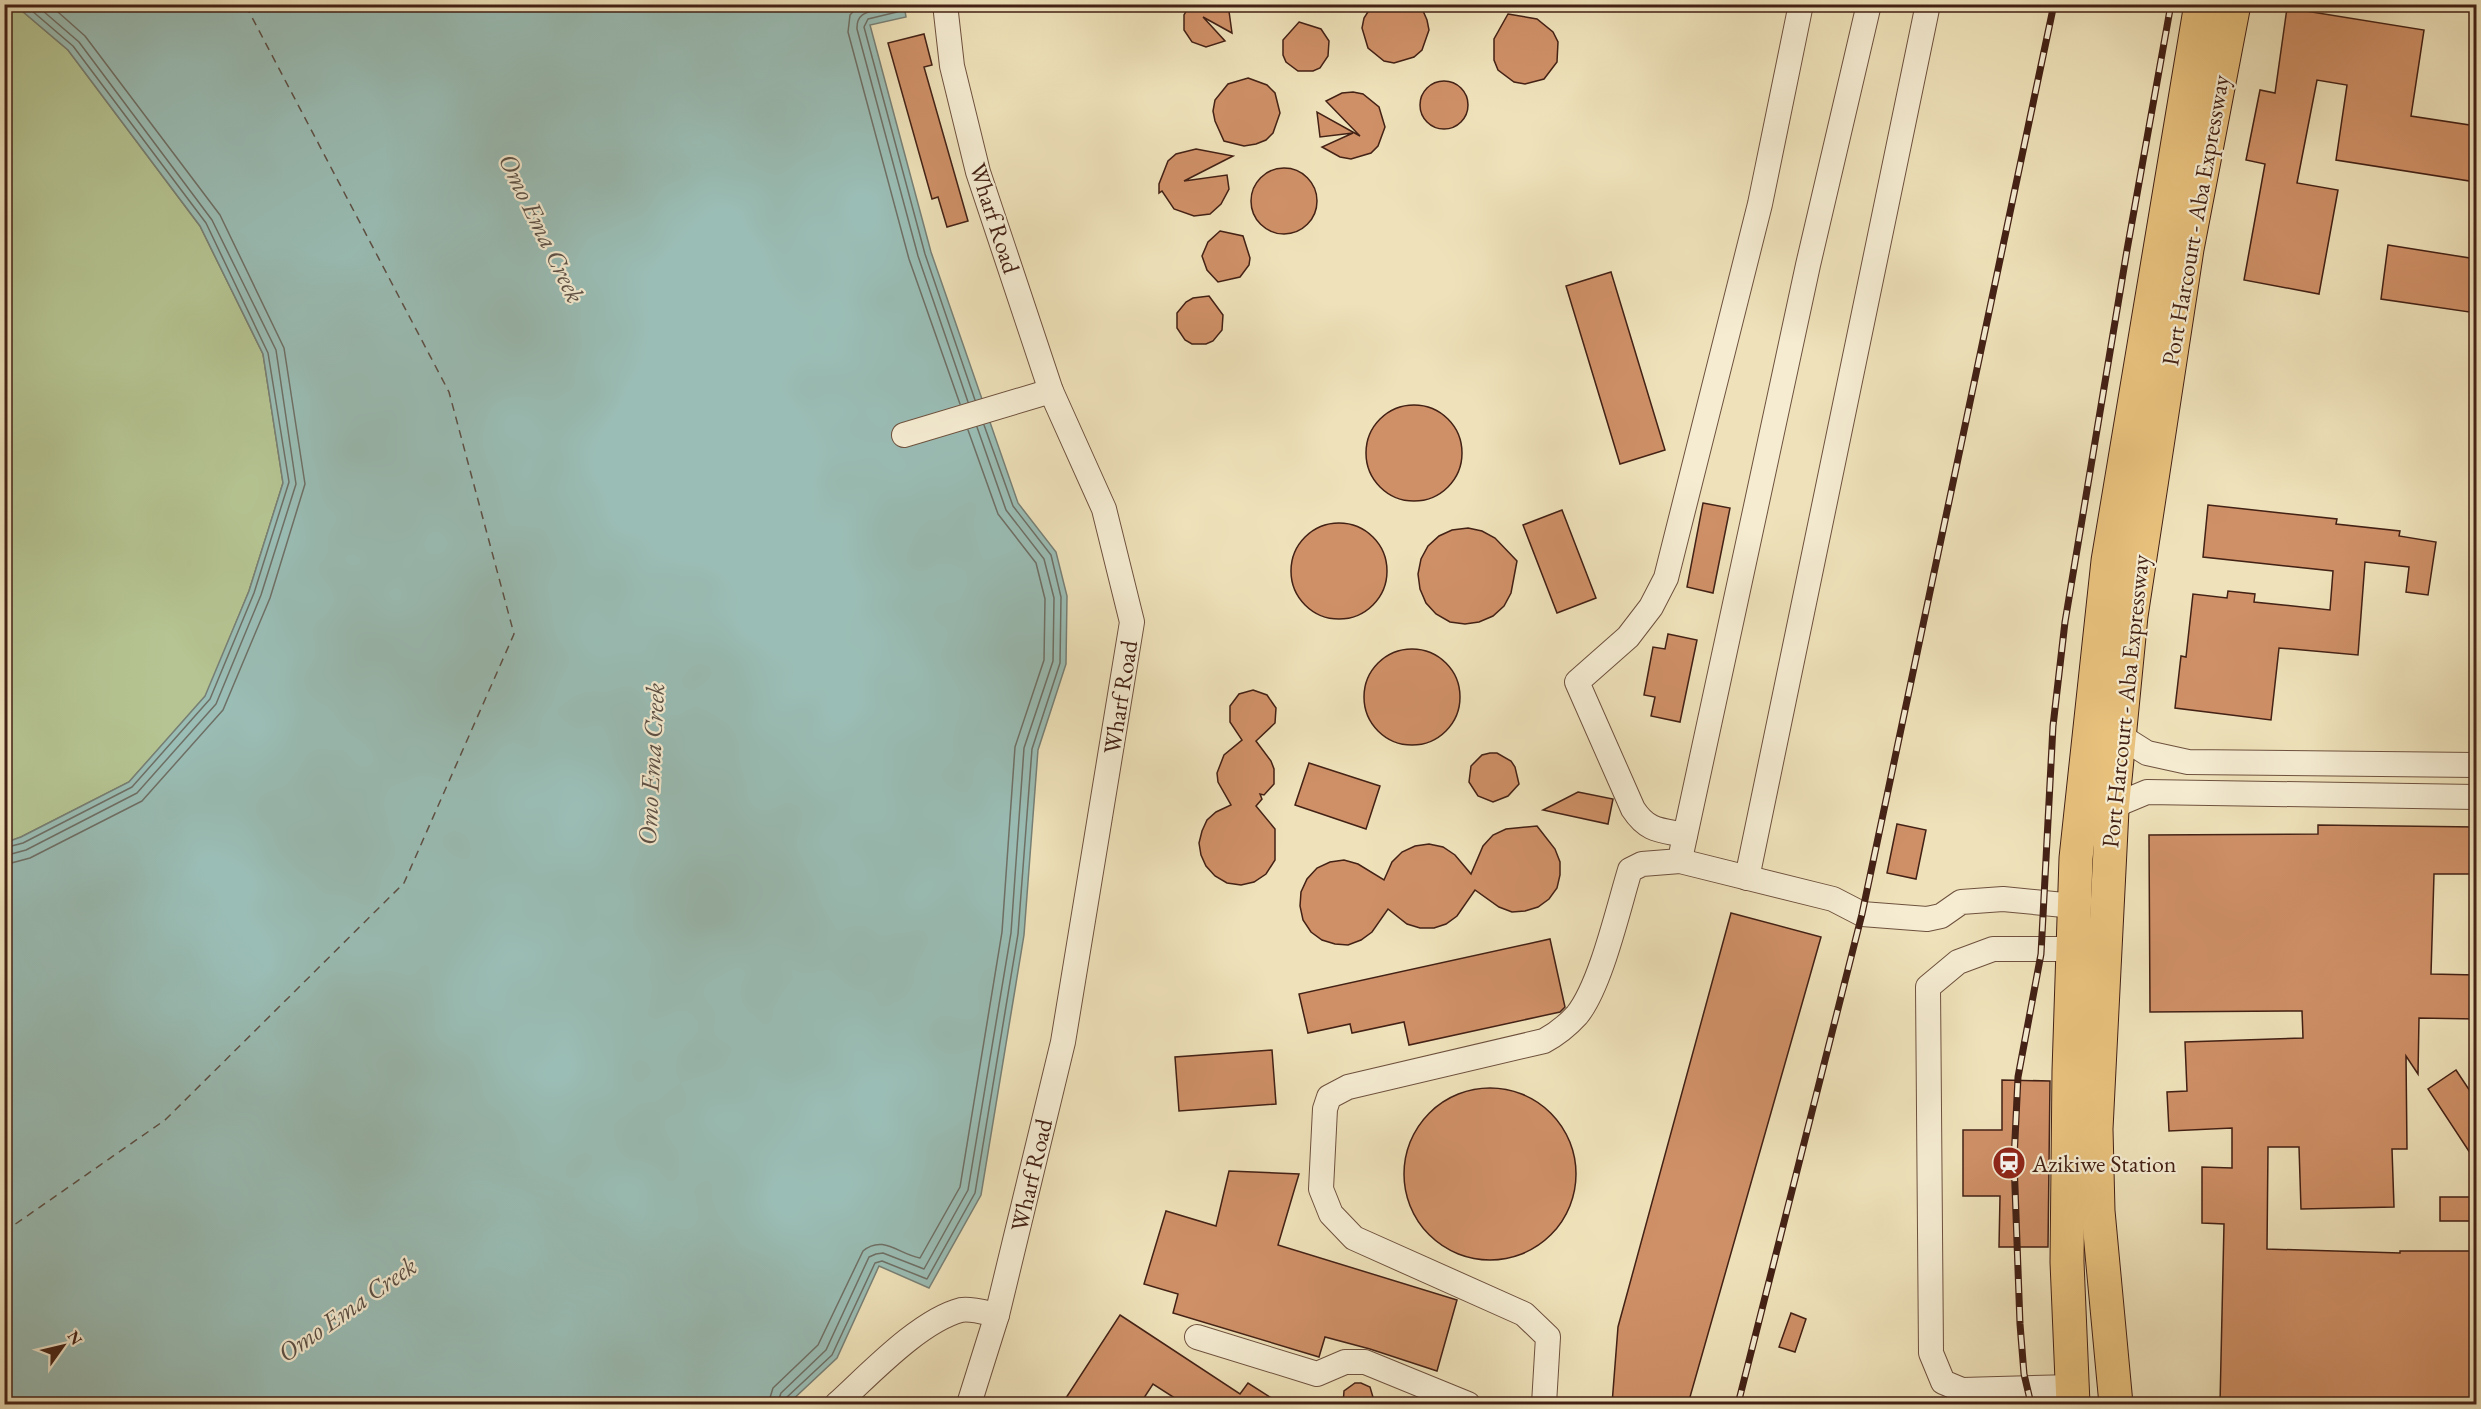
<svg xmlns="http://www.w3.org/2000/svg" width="2481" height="1409" viewBox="0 0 2481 1409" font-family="'EB Garamond',serif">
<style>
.green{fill:#b5c492;stroke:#7c7254;stroke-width:1.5}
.water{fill:#9abdb5;stroke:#777f75;stroke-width:1.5}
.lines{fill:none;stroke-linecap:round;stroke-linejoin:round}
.shore{stroke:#6e6f65;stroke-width:1.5}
.ferry{stroke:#5d5045;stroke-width:1.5;stroke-dasharray:8 6;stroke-linecap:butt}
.building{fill:#cf9067;stroke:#432115;stroke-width:1.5}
.minor-casing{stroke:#6e513e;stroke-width:26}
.highway-casing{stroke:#432115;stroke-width:35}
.minor{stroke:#f5ecd2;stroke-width:24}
.highway{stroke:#e8c17d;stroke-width:33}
.rail-casing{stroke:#432115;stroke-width:7}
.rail{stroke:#f5ecd2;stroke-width:4.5;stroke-dasharray:14;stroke-linecap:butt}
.labels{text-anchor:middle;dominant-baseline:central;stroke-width:4.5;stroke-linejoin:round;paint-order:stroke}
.street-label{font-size:24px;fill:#432115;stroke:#f5ecd2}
.poi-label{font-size:24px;fill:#432115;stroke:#f5ecd2;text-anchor:start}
.water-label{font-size:26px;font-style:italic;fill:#5d5045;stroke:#f5ecd2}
</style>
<rect width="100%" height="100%" fill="#efe2ba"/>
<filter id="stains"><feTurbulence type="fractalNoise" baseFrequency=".00333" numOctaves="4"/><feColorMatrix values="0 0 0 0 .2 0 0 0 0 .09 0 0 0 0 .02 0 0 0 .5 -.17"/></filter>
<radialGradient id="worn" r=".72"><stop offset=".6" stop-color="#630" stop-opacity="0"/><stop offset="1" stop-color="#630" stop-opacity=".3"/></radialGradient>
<polygon class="green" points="4,5 15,5 68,50 200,226 263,354 283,483 249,591 206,696 129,782 21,837 5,843"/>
<polygon class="water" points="15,5 904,5 906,17 870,25 931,252 1018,503 1056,552 1067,596 1066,664 1038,750 1024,935 981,1195 929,1288 879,1266 837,1358 788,1404 5,1404 4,843 21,837 129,782 205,696 249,591 283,483 263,354 200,226 68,50"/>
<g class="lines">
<g class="shore">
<polyline points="860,4 850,15 848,32 909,259 960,404"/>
<path d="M891 4C878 13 856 7 857 29L918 256 968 402"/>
<polyline points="898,4 897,12 868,19 864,27 925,254 975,400"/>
<polyline points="4,848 23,843 132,787 210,699 254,593 289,482 268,353 206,223 73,46 24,4"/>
<polyline points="4,856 26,850 137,793 216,704 261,595 296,484 276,350 212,220 79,42 35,4"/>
<polyline points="4,865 30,858 142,801 223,710 270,598 305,484 284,348 220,215 85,36 49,4"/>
<path d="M768 1404 773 1388 818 1345 863 1251C883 1234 900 1255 920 1258L960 1187 1002 932 1015 747 1044 660 1045 599 1036 563 998 514 968 430"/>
<polyline points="777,1404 781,1393 826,1350 869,1257 876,1254 883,1253 924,1269 968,1190 1011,933 1024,748 1053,661 1054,598 1044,559 1006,510 977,427"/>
<polyline points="784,1404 786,1398 832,1355 875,1263 882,1261 927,1279 975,1193 1018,934 1032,749 1060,663 1061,597 1051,555 1013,506 984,425"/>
</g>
<polyline class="ferry" points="4,1232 165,1120 404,883 514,634 449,392 245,4"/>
</g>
<g class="building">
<polygon points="1181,4 1228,4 1232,33 1203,17 1225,41 1206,47 1192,42 1184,30 1184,15 1188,8"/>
<polygon points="1373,4 1420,4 1427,20 1429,30 1422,50 1414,57 1394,63 1384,61 1368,48 1362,28 1364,18"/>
<polygon points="2287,8 2424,30 2411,116 2476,126 2476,182 2336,160 2347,85 2317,80 2297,183 2338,190 2319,294 2244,280 2265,164 2246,160 2260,90 2275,93"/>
<polygon points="1508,14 1537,19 1553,32 1558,42 1557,62 1544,79 1525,84 1514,82 1498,70 1494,60 1494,39"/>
<polygon points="1299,22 1321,29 1329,41 1328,56 1320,68 1313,71 1298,71 1286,62 1283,55 1283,40"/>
<polygon points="924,34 932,65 924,67 968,221 947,227 938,197 932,199 888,43"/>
<polygon points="1248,78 1267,85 1275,93 1280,113 1273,133 1266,140 1256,144 1244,146 1224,141 1215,121 1213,111 1215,100 1228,84"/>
<circle cx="1444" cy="105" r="24"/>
<polygon points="1353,92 1363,94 1379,107 1385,127 1378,146 1371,153 1351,159 1340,157 1322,147 1353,133 1320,137 1317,112 1360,136 1326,101 1342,93"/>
<polygon points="1196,149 1233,156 1184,181 1227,175 1229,189 1221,204 1210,214 1194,216 1174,209 1162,191 1159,193 1159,184 1168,161 1176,154"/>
<circle cx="1284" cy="201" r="33"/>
<polygon points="1220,231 1243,236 1250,258 1249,265 1240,277 1218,282 1207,270 1202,256 1208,242"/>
<polygon points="2388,245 2476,259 2476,313 2381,299"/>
<polygon points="1611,272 1665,450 1620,464 1566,286"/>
<polygon points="1209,296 1223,315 1222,330 1213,341 1206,344 1192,344 1185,340 1177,328 1177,313 1186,302 1193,298"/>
<circle cx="1414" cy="453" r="48"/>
<polygon points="1703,503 1730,508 1713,593 1687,587"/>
<polygon points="2208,505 2337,519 2336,524 2400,531 2399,536 2436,542 2428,595 2406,592 2409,567 2365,562 2358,655 2279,648 2271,720 2175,708 2181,656 2186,657 2193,594 2227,598 2228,591 2255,594 2254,602 2330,610 2333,571 2203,557"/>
<polygon points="1562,510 1596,598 1557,613 1523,525"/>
<circle cx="1339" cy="571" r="48"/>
<polygon points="1468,528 1482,531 1495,538 1517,561 1511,593 1504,606 1493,616 1479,622 1465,624 1450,622 1436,614 1426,603 1420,589 1418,574 1421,559 1428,546 1439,536 1452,530"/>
<polygon points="1668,634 1697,640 1680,722 1651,716 1655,697 1644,695 1653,647 1665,649"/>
<circle cx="1412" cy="697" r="48"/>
<polygon points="1253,690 1267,695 1276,708 1275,723 1256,741 1271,761 1274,769 1274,784 1264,795 1260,794 1262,799 1256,806 1275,829 1275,860 1266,874 1254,882 1241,885 1227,883 1215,876 1206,866 1201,855 1199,843 1202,831 1207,820 1216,812 1231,805 1218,782 1217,773 1224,755 1242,740 1230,722 1230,706 1239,694"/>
<polygon points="1490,753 1497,753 1511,761 1515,767 1519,784 1508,796 1493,802 1478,796 1469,782 1471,766 1482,755"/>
<polygon points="1309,763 1380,786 1366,829 1295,805"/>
<polygon points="1578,792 1613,799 1608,824 1543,810"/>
<polygon points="1897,824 1926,830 1916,879 1887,873"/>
<polygon points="2318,825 2476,827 2476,874 2434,874 2431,974 2476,975 2476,1019 2419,1018 2418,1074 2406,1056 2407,1149 2392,1149 2394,1207 2301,1209 2299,1147 2268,1147 2267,1249 2400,1253 2400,1251 2470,1251 2471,1404 2220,1404 2224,1224 2202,1223 2202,1167 2232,1168 2232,1128 2169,1131 2167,1092 2187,1091 2185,1042 2303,1038 2302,1011 2150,1012 2149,835 2318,834"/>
<polygon points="1537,826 1555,849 1560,862 1560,875 1557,888 1549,899 1538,907 1525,911 1512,912 1499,907 1475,890 1457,916 1446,924 1434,928 1420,928 1407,924 1388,909 1372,932 1361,940 1348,945 1335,944 1322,940 1311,932 1303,920 1300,906 1301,892 1307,879 1317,868 1330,862 1344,860 1358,864 1384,880 1392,862 1402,852 1415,846 1429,844 1443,847 1455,855 1471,874 1483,846 1493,835 1506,829"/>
<polygon points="1731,913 1821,937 1688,1404 1612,1404 1618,1327"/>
<polygon points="1550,939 1565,1007 1560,1012 1409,1045 1404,1022 1352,1033 1350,1024 1308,1033 1299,994"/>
<polygon points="1272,1050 1276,1104 1179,1111 1175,1057"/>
<polygon points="2456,1070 2476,1100 2476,1162 2428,1089"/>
<polygon points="2002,1080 2050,1081 2048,1247 1999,1247 2000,1196 1963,1196 1963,1130 2002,1130"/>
<circle cx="1490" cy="1174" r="86"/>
<polygon points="1229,1171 1299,1174 1278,1245 1457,1300 1437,1371 1370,1349 1325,1337 1319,1357 1173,1313 1178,1294 1144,1284 1166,1211 1216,1226"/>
<rect x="2440" y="1197" width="36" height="24"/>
<polygon points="1791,1313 1806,1319 1795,1352 1779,1347"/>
<polygon points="1120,1315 1240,1394 1248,1383 1281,1404 1184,1404 1153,1384 1140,1404 1062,1404"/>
<polygon points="1355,1383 1361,1383 1370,1387 1375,1404 1343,1404 1344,1391"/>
</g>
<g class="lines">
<g class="minor-casing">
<g id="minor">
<polyline points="945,4 952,66 978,172 1051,391 1104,509 1132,622 1063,1042 997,1315 969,1404"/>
<polyline points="904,435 1051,391"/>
<polyline points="2120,736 2147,753 2188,762 2476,765"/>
<polyline points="2112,810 2123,802 2147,792 2476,797"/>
<path d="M1685 835C1661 830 1648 832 1633 809L1577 682 1628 637 1651 607 1666 578 1760 204 1801 4"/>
<polyline points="1682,850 1808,265 1869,4"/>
<polyline points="1747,878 1928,4"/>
<polyline points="2072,949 1993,949 1958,962 1928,987 1931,1353 1943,1382 1962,1390 2073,1387"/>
<polyline points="1197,1337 1317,1374 1345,1362 1365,1362 1468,1404"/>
<path d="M837 1404C869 1375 919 1321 961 1310 971 1308 987 1313 997 1315"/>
<path d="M1544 1404 1548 1337 1524 1314 1354 1238 1331 1214 1321 1189 1325 1109 1329 1097 1348 1087 1544 1041C1557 1034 1567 1026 1577 1015 1601 985 1618 909 1630 870L1642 864 1680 861 1833 899 1862 914 1927 919 1941 916 1961 902 2003 899 2074 906"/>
</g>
</g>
<g class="highway-casing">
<g id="highway">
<polyline points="2073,1404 2067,1262 2069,1071 2076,858 2108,561 2201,4"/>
<polyline points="2116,1404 2098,1211 2096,1129 2112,810 2131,616 2187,249 2234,4"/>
</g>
</g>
<use href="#minor" class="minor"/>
<use href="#highway" class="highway"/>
<g class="rail-casing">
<g id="rail">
<polyline points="1738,1404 1862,914 2054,4"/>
<polyline points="2031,1404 2024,1374 2020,1324 2014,1160 2018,1077 2041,954 2053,726 2065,622 2127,250 2171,4"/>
</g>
</g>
<use href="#rail" class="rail"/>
</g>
<defs>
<g id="station-disc" transform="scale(1.725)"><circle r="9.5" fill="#8f2418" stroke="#f5ecd2"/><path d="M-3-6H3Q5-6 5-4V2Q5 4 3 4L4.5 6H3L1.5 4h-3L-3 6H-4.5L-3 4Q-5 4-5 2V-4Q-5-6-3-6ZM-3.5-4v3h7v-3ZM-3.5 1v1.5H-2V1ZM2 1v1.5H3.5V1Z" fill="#fff"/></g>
</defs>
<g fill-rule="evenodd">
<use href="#station-disc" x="2009" y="1163"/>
</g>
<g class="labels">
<g class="street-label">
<text transform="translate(995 218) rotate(72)">Wharf Road</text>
<text transform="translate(2195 220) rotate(-80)">Port Harcourt - Aba Expressway</text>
<text transform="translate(1120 697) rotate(-81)">Wharf Road</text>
<text transform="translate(2125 701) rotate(-84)">Port Harcourt - Aba Expressway</text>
<text transform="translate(1031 1175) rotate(-77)">Wharf Road</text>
</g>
<g class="poi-label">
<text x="2032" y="1163">Azikiwe Station</text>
</g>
<g class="water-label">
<text transform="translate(542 228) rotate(64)">Omo Ema Creek</text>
<text transform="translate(651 764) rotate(-87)">Omo Ema Creek</text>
<text transform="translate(347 1309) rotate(-35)">Omo Ema Creek</text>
</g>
</g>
<rect width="2481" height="1409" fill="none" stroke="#efe2ba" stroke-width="24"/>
<rect x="6" y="6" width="2469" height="1397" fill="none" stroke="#432115" stroke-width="3"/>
<rect x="12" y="12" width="2457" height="1385" fill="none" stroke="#432115" stroke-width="1.5"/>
<g transform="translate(63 1346) rotate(56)" stroke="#f5ecd2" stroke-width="4.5" paint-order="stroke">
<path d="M0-4.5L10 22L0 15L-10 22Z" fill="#432115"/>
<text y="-9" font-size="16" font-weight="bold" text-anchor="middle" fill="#432115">N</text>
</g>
<rect width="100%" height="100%" filter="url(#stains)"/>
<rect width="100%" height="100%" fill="url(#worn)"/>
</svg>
